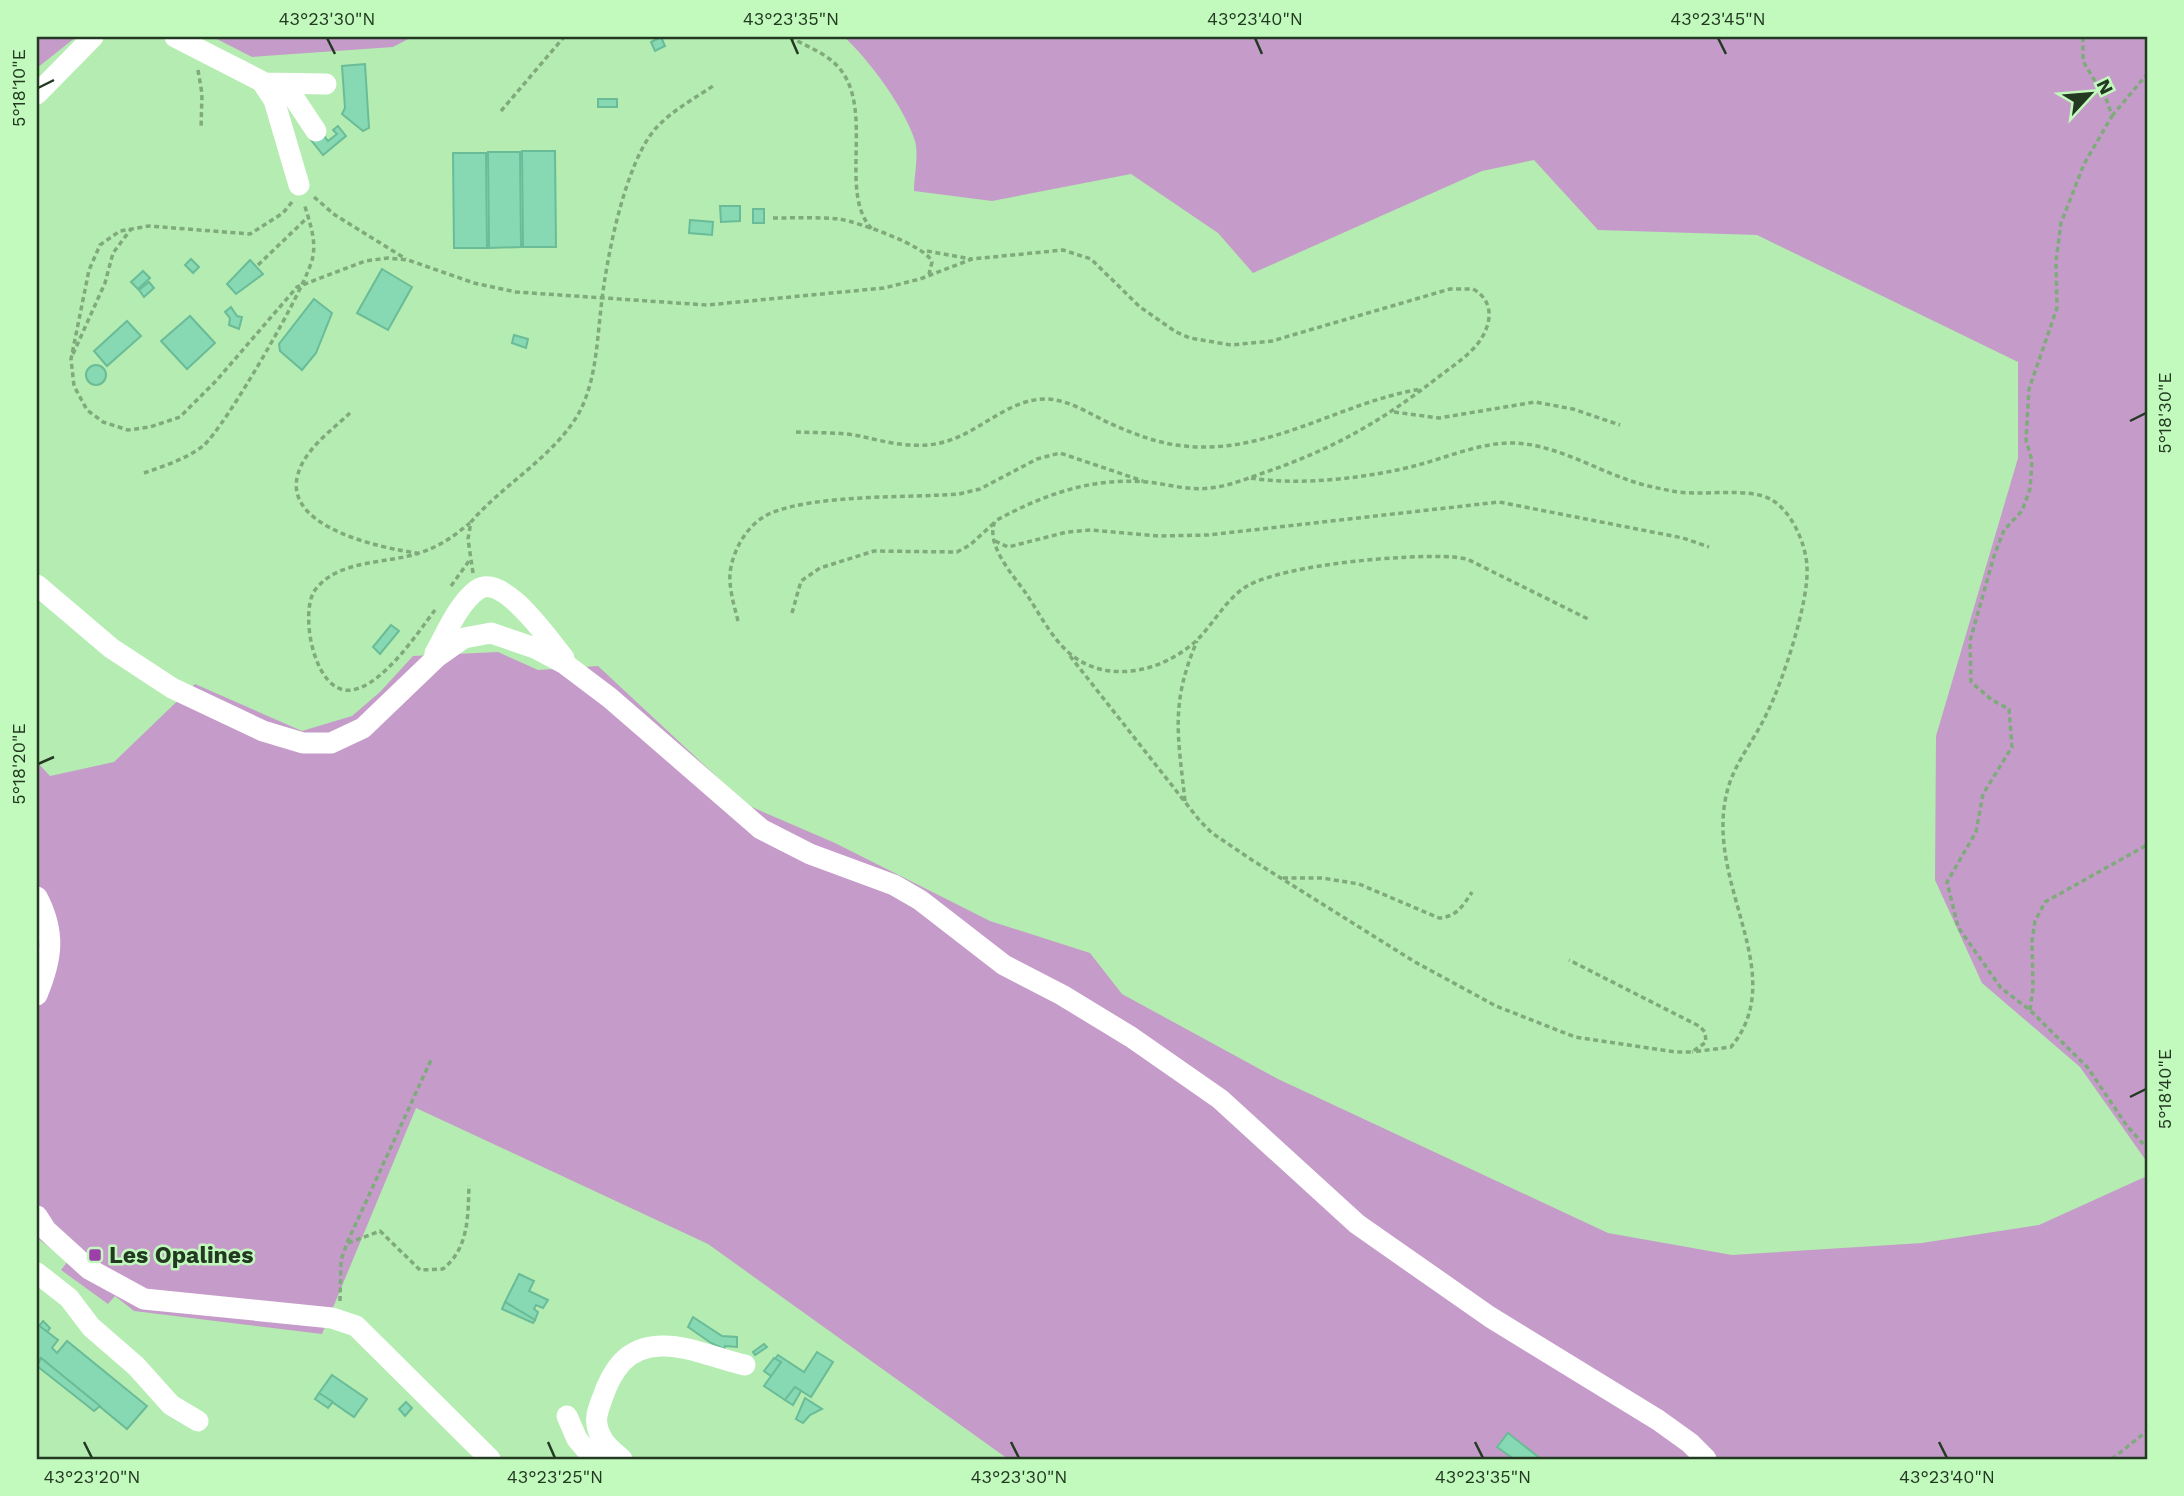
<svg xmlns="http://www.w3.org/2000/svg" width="2184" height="1496" viewBox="0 0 2184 1496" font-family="'Work Sans',sans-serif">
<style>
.green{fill:#c59cc9}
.building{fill:#87d9b3;stroke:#6abc98;stroke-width:2}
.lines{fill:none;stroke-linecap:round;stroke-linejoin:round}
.path{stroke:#7faa7c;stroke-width:3.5;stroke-dasharray:5 3.5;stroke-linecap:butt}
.minor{stroke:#fff;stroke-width:21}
.ticks{fill:none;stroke:#233922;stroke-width:2.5}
.poi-dot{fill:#9d3fa8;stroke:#c2fabe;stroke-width:2.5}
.labels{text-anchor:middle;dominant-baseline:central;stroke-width:5;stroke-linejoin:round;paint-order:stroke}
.poi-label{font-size:23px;font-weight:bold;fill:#233922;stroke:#c2fabe;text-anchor:start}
.neatline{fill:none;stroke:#233922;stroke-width:2.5}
.ticks-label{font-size:18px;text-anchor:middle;fill:#233922}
</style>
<rect width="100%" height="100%" fill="#b5ecb1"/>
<g class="green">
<polygon points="37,37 76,37 37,68"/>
<polygon points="213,37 412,37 393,47 252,57"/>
<path d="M844 37H2147V1162L2080 1067 1982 983 1935 880 1936 736 2018 458V362L1757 235 1598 230 1534 160 1482 171 1253 273 1218 233 1131 174 992 201 914 191C914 176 919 155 915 141 906 110 868 58 844 37Z"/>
<polygon points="498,652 538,670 598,666 747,805 835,843 990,921 1090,953 1122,994 1278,1079 1608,1233 1732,1255 1922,1243 2039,1225 2147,1176 2147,1459 1008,1459 708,1244 416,1108 322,1334 134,1311 115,1296 108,1304 61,1270 68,1261 37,1238 37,762 50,776 114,762 195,684 302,731 352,716 380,692 413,656"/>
</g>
<g class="building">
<polygon points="661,37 665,46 655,51 651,42"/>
<polygon points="365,64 369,128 363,131 342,114 345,108 342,66"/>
<rect x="598" y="99" width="19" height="8"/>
<polygon points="338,126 346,136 323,155 311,140 321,132 328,141 337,134 333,130"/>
<polygon points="522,151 555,151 556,247 523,247"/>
<polygon points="488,152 520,152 521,247 489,248"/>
<polygon points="453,153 486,153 487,248 454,248"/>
<polygon points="720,206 740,206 740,221 721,222"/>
<rect x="753" y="209" width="11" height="14"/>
<polygon points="690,220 713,222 712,235 689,233"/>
<polygon points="191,259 199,267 193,273 185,265"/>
<polygon points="250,260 263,274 236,294 227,284"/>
<polygon points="382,269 412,287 388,330 357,313"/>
<polygon points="143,271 150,278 138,289 131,282"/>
<polygon points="149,282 154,288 144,297 139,290"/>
<polygon points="314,299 332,313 316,353 302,370 280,351 279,344"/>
<polygon points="231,307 237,316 242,317 239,329 229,325 230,318 225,312"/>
<polygon points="190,316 215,343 187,369 161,341"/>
<polygon points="127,321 141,336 107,366 94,351"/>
<polygon points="514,335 528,339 526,348 512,343"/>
<circle cx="96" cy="375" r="10"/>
<polygon points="391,625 399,631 380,654 373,647"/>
<polygon points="519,1274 534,1281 529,1291 548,1300 543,1308 536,1305 534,1309 538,1312 535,1320 505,1302"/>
<polygon points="505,1302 535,1320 533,1323 502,1309"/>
<polygon points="693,1317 722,1336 737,1337 737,1347 725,1346 724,1349 711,1343 688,1327"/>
<polygon points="43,1321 50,1328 47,1332 39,1326"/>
<polygon points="37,1324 58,1340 52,1348 57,1353 67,1341 147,1406 127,1429 41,1358 37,1363"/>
<polygon points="764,1344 767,1347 755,1355 753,1352"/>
<polygon points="817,1352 833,1362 811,1397 795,1387 785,1400 764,1386 781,1362 775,1359 778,1355 804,1372"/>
<polygon points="41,1358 100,1406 94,1411 37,1366"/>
<polygon points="774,1358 781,1362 771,1376 764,1371"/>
<polygon points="332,1375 367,1399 354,1417 319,1393"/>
<polygon points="795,1387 801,1391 793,1405 785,1400"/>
<polygon points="319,1393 333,1402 328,1408 315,1399"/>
<polygon points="805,1398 822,1409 810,1415 803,1423 796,1419"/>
<polygon points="406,1402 412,1408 405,1416 399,1409"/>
<polygon points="1508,1433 1541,1459 1514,1459 1497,1447"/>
</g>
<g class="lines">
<g class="path">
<path d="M790 37C807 47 827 53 840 69 875 112 837 195 873 230"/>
<polyline points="2083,37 2083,61 2107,101 2112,116 2084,164 2061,223 2056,261 2057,308 2029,389 2026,440 2032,461 2030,489 2022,511 2004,530 1994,556 1970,641 1971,682 1992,700 2009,709 2012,747 1983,794 1976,832 1947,882 1958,927 2001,988 2030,1010 2088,1068 2127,1126 2147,1148"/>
<polyline points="198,70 202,94 201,129"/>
<polyline points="501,111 564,37"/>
<polyline points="2112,116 2147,74"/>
<polyline points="314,197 335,215 406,259"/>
<path d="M292 202 283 213 250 234 149 226 120 231 100 245 89 270 71 359 74 386 87 410 103 422 128 430 150 427 180 417 216 381 297 287 365 261 388 258 408 260 474 283 516 292 707 305 884 288 920 279 972 259 1063 250 1091 259 1140 307 1176 332 1190 338 1231 345 1272 341 1450 289H1473C1498 303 1490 330 1475 347 1464 359 1450 368 1437 378 1382 421 1333 449 1266 472 1248 478 1230 486 1210 488 1189 491 1168 484 1147 482 1091 477 1043 495 995 521 985 544 1012 574 1025 592 1038 611 1051 637 1068 652 1106 686 1164 672 1198 639 1215 622 1227 597 1249 585 1289 564 1407 554 1454 557L1467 559 1590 620"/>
<path d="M773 218C795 218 818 217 839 219 858 222 927 246 932 262L929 274"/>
<polyline points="927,251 971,259"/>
<polyline points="258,265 307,218"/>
<polyline points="73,354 105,283 113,253 131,229"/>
<polyline points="1394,412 1439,418 1535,402 1573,409 1620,425"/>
<path d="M350 413C332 430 305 449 298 474 282 527 380 548 417 553"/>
<path d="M796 432C817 433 840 432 860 436 886 442 916 450 944 442 979 433 1008 399 1045 399 1068 399 1090 414 1109 423 1134 434 1159 444 1185 446 1269 455 1341 402 1421 389"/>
<path d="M144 473C164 466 186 459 203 446 224 429 309 283 313 256 316 237 309 221 304 203"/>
<path d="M1251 478C1300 486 1369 478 1418 465 1448 457 1480 443 1511 443 1551 443 1591 467 1628 480 1642 485 1657 488 1672 491 1700 497 1749 486 1772 500 1792 512 1806 544 1807 567 1809 602 1783 681 1767 713 1756 737 1739 757 1730 782 1697 877 1794 971 1731 1047L1692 1052"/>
<polyline points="995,541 1008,547 1067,532 1091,530 1159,536 1208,535 1499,502 1683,538 1709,547"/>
<path d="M473 573 468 539 471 522C504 483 559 454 582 407 596 376 597 342 601 308 606 260 625 161 657 127 673 110 695 98 713 86"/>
<polyline points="451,586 469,561"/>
<path d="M435 610C417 634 383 685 352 690 314 696 299 612 315 590 338 559 387 564 419 553 439 547 454 536 470 523"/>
<polyline points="792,613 801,581 820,568 874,551 957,552 970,545 994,523"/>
<path d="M738 621C734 605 729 589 730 573 733 549 748 523 771 513 818 494 907 498 959 494L980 489 1037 459 1060 453 1143 481"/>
<polyline points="1070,656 1200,821 1212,833 1252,860 1415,962 1496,1006 1575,1037 1676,1052 1692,1052 1706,1042 1705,1032 1699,1026 1569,960"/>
<path d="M1185 801C1178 736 1170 704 1197 641"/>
<path d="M1283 878H1322L1359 884 1439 918C1456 917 1463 906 1472 892"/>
<polyline points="2030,1010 2033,988 2032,941 2035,921 2045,902 2147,845"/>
<path d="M348 1243 380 1231 420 1270 443 1269C469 1248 468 1216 469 1185"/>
<polyline points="340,1301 341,1260 347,1243 431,1060"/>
<polyline points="2147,1445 2147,1451"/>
<polyline points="2112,1459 2147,1431"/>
</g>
<g class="minor">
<polyline points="175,37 265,83 326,84"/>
<polyline points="262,82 274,100 299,185"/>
<polyline points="275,84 290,92 316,131"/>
<polyline points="37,94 93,37"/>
<polyline points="37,585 111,648 172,688 263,731 303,743 331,743 363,728 437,657 464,638 491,633 535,648 565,664 610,698 761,829 810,854 894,885 920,900 1004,965 1062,995 1131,1037 1220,1099 1357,1224 1490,1317 1658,1420 1690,1443 1706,1459"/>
<path d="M435 653C446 634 458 604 477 590 503 572 548 639 564 658"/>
<path d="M37 897C56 933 52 959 37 995"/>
<polyline points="37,1216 46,1230 89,1269 144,1299 332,1318 356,1326 490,1459"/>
<polyline points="37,1273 69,1298 91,1327 136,1366 171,1405 198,1421"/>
<polyline points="567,1416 577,1439 594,1459"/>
<path d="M622 1459C610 1449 600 1441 597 1425 595 1416 599 1408 602 1399 612 1370 626 1347 661 1346 688 1345 718 1359 745 1365"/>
</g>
</g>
<path class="ticks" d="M327 38 335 54M791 38 798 54M1255 38 1262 54M1718 38 1726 54M38 88 54 80M2130 421 2146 413M38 764 54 757M2130 1097 2146 1089M84 1442 92 1458M548 1442 555 1458M1011 1442 1019 1458M1475 1442 1483 1458M1939 1442 1947 1458"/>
<rect class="poi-dot" x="88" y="1248" width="14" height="14" rx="3.5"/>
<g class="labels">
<g class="poi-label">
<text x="109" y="1255">Les Opalines</text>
</g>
</g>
<rect width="2184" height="1496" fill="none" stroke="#c2fabe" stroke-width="77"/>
<g transform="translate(2090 94) rotate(64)" stroke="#c2fabe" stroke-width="5" paint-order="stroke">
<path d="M0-5L12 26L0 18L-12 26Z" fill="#233922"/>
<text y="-10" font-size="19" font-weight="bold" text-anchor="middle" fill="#233922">N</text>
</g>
<rect x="38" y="38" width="2108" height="1420" class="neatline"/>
<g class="ticks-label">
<text x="327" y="25">43°23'30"N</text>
<text x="791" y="25">43°23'35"N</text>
<text x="1255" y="25">43°23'40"N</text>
<text x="1718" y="25">43°23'45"N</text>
<text transform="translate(19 88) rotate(-90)" y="6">5°18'10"E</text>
<text transform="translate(2165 413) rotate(-90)" y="6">5°18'30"E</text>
<text transform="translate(19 764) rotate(-90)" y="6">5°18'20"E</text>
<text transform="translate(2165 1089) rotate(-90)" y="6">5°18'40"E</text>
<text x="92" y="1483">43°23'20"N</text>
<text x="555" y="1483">43°23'25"N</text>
<text x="1019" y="1483">43°23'30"N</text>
<text x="1483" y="1483">43°23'35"N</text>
<text x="1947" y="1483">43°23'40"N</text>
</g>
</svg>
